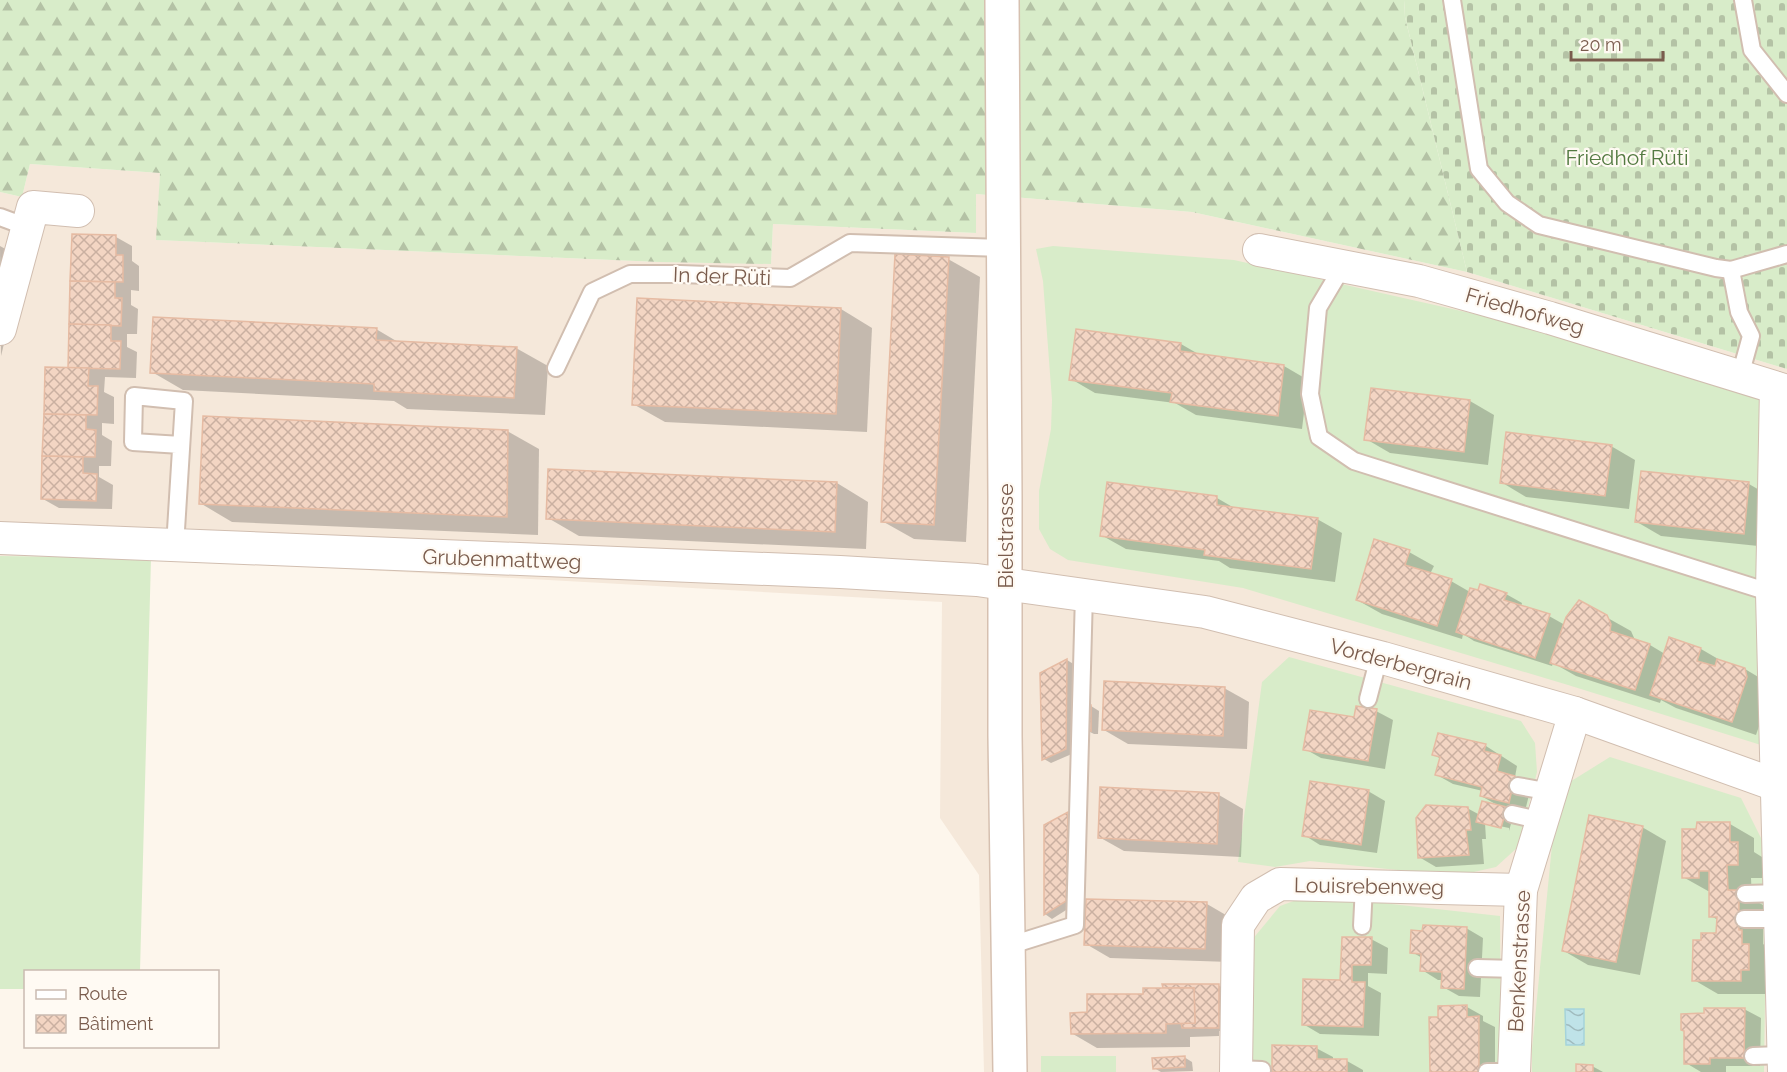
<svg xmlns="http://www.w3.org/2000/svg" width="1787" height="1072" viewBox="0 0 1787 1072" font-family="Raleway,sans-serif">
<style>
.residential{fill:#f5e8da}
.forest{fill:url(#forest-firs)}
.cemetery{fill:url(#cemetery-stones)}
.garden{fill:#d8ecc9}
.water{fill:url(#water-waves);stroke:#a5d3da;stroke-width:1.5}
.shadow{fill:#0003}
.building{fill:url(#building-cross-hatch);stroke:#e6bba3;stroke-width:1.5}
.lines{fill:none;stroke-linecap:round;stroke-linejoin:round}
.lane-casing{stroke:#d1beb0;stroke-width:20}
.street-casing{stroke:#d1beb0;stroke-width:34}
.secondary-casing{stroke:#d6c0b0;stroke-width:36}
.lane{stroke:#fff;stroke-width:16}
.street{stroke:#fff;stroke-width:32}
.secondary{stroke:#fff;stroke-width:33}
.labels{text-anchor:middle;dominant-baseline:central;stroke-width:4.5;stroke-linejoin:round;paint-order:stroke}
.park-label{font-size:21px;fill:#537a41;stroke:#fffaf3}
.street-label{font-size:21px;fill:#7a5c4d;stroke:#fffaf3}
</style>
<defs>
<pattern id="forest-firs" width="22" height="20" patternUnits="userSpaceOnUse" patternTransform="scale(1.5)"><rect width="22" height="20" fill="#d8ecc9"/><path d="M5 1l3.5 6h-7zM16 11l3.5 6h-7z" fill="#b4c2a5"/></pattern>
<pattern id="cemetery-stones" width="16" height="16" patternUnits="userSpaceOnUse" patternTransform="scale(1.5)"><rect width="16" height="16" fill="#d8ecc9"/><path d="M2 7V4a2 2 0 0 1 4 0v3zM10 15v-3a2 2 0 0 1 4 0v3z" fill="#b4c2a5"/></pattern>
<pattern id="water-waves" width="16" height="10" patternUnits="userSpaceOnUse" patternTransform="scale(1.5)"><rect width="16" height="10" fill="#bfe3e8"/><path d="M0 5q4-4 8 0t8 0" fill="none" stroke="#a0bbbe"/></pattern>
<pattern id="building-cross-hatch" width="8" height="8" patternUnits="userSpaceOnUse" patternTransform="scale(1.5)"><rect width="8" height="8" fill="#f3d5c3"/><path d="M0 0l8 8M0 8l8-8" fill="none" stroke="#cab0a1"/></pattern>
</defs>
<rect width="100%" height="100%" fill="#fdf6ec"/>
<polygon class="residential" points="30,164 160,173 157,240 659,262 771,263 773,224 976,233 976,194 1192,212 1467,272 1787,369 1787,1072 984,1072 979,875 940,818 942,602 151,558 0,556 0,192 22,197"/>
<polygon class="forest" points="0,0 1404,0 1405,17 1467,272 1192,212 976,194 976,233 773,224 771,264 659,262 156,240 160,173 30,164 22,197 0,192"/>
<polygon class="cemetery" points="1404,0 1787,0 1787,369 1467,272 1405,17"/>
<g class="garden">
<polygon points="1053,246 1234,260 1488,317 1764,397 1761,745 1568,685 1243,588 1068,560 1050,549 1039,529 1039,491 1051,429 1052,400 1043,281 1036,249"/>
<polygon points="0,556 151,558 140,971 26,972 25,989 0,989"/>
<polygon points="1289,657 1521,721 1535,743 1537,772 1518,847 1496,867 1456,876 1310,861 1275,867 1238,862 1262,682"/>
<polygon points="1610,757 1741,798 1767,850 1764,1072 1532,1072 1532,1049 1553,835 1565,785"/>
<polygon points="1310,895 1500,916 1501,1072 1244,1072 1246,947 1280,906"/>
<rect x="1041" y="1056" width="75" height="16"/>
</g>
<polygon class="water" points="1565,1009 1584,1009 1584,1045 1566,1045"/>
<g class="shadow">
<polygon points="73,236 116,237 132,246 132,261 139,266 139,291 131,290 131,305 138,309 137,334 127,334 127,347 137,352 136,378 105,377 104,392 114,397 114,424 102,423 102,435 112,441 111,466 99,466 99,477 113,485 112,509 59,508 43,499 47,369 69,369"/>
<polygon points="0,246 20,257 16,295 1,356"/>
<polygon points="948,259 980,277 966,542 914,539 882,521"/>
<polygon points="841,309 872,328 867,432 665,422 633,404"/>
<polygon points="376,329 398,342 516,348 548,366 545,415 407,409 394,401 183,390 152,372"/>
<polygon points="1181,344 1200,355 1284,366 1308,380 1302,429 1196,415 1175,403 1095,393 1071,379"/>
<polygon points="1470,401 1494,415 1488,465 1390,453 1366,439"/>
<polygon points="507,431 539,449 538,535 232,522 200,503"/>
<polygon points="1611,446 1635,460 1629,509 1526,497 1501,482"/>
<polygon points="837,483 868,502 866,549 579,536 548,518"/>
<polygon points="1749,484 1773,498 1768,547 1661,536 1637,522"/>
<polygon points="1217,498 1236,509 1317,519 1342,533 1335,582 1230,568 1219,561 1126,549 1101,535"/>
<polygon points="1409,552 1434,566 1430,574 1451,581 1470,592 1506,594 1522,603 1521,607 1549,616 1565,625 1606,617 1631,631 1635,640 1650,645 1665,654 1670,639 1701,649 1725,663 1745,669 1770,684 1771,691 1756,735 1676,708 1661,700 1660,703 1576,676 1553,663 1552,666 1474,641 1463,634 1462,639 1382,614 1357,600"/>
<polygon points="1067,660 1075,665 1074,753 1051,763 1044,759 1042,674"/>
<polygon points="1224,688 1249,702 1247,749 1128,744 1104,730"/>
<polygon points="1087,706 1091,706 1099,711 1098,734 1094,734 1086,730"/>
<polygon points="1376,711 1393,720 1385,769 1321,758 1305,749 1356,719"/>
<polygon points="1439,734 1486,746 1517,766 1515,777 1531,787 1525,811 1505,807 1514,813 1509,831 1509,828 1485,823 1486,839 1482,839 1484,864 1436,867 1419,857 1467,808 1480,815 1499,806 1481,796 1483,791 1453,784 1437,775 1441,759 1434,755"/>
<polygon points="1102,789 1219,795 1243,809 1241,857 1124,851 1099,837"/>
<polygon points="1368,791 1385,801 1377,853 1320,845 1304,835"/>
<polygon points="1068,813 1076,818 1074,905 1052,919 1045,914 1045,826"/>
<polygon points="1730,824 1754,838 1754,852 1762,857 1762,878 1751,878 1752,899 1763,905 1763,944 1766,946 1773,983 1765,984 1765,994 1718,994 1694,980 1702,942 1718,934 1718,920 1711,916 1711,891 1708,891 1683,877 1698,830"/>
<polygon points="1642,827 1666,841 1640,975 1588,965 1564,951"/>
<polygon points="1207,904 1231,918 1230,962 1110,958 1086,944"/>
<polygon points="1466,928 1483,938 1480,997 1459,996 1443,987 1443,980 1438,980 1422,970 1422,958 1412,952"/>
<polygon points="1343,938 1371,939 1388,948 1387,974 1368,973 1368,986 1381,993 1379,1036 1320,1034 1303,1024 1342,982"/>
<polygon points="1218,985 1226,990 1226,1031 1219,1031 1219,1036 1190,1037 1190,1047 1097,1048 1073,1034 1089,1014 1145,995"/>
<polygon points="1467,1007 1483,1016 1483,1021 1495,1027 1495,1072 1431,1072 1439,1018"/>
<polygon points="1744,1009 1761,1018 1760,1066 1726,1066 1726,1072 1701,1072 1686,1063"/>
<polygon points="1316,1048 1333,1057 1333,1060 1347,1061 1363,1070 1363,1072 1273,1072"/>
<polygon points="1184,1057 1192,1062 1193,1071 1161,1072 1154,1068"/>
<polygon points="1592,1066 1603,1072 1577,1072"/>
</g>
<g class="building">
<polygon points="72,234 116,235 116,255 123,255 123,282 70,281"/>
<polygon points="895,254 949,257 934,525 881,522"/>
<polygon points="70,281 115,282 115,298 122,298 121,326 69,324"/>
<polygon points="637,298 841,308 836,414 632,405"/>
<polygon points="153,317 377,328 376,340 517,347 514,398 374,391 374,384 150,373"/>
<polygon points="69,324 111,325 111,341 121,341 120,369 68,368"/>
<polygon points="1076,329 1181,343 1180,351 1284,365 1278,416 1170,402 1172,393 1069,380"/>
<polygon points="45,367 89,368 88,386 98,386 97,415 44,414"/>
<polygon points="1371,388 1470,400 1464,452 1364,440"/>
<polygon points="44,414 86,415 86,429 96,430 95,457 42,456"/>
<polygon points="203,416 508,430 507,517 199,504"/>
<polygon points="1506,432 1612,445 1605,496 1500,483"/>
<polygon points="42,456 83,457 83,473 97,474 96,501 41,499"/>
<polygon points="548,469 837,482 835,532 546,519"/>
<polygon points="1641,471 1749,482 1744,534 1635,522"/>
<polygon points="1107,482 1217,496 1217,505 1318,518 1311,569 1204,555 1205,550 1100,536"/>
<polygon points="1374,539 1410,550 1405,565 1452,579 1437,626 1356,600"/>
<polygon points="1480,584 1507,593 1504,600 1550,614 1535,658 1456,632 1470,588 1478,590"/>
<polygon points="1579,600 1607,615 1611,624 1610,631 1650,644 1635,690 1550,663 1566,617"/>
<polygon points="1669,637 1701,648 1697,661 1715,666 1717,659 1745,668 1747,677 1732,722 1650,695"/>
<polygon points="1067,659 1066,749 1042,760 1040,673"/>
<polygon points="1104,681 1225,687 1223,736 1102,730"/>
<polygon points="1086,705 1091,705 1091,731 1085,730"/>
<polygon points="1356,706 1377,709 1368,761 1303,750 1310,710 1354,717"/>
<polygon points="1438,733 1486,744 1484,751 1501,755 1497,771 1515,776 1509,803 1480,796 1482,787 1435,775 1440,757 1432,755"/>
<polygon points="1310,781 1369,790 1361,845 1302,836"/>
<polygon points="1100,787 1219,793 1217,844 1098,838"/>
<polygon points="1482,801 1507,807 1501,828 1476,822"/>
<polygon points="1426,805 1468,807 1471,830 1466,830 1469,855 1418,858 1416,818"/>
<polygon points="1068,812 1066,901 1044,915 1044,825"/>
<polygon points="1589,815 1643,826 1616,962 1562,951"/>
<polygon points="1697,822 1730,822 1730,842 1738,842 1738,865 1727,865 1728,890 1739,890 1739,930 1742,930 1742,944 1749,944 1749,970 1741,970 1741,981 1692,981 1693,940 1701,940 1701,933 1716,933 1717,917 1709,917 1709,871 1699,871 1699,878 1682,878 1682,829 1696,829"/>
<polygon points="1086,899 1207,902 1205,949 1084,945"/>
<polygon points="1423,925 1467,927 1464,989 1441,988 1442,972 1420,971 1421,954 1410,953 1411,930 1422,931"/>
<polygon points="1342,937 1372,937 1371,965 1352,965 1352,982 1365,982 1363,1027 1302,1025 1303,979 1340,980"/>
<polygon points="1162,984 1219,984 1219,1028 1182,1028 1181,1023 1195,1023 1194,988 1163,988"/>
<polygon points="1143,988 1194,988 1195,1023 1166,1024 1166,1033 1071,1034 1070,1013 1087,1012 1087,994 1143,994"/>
<polygon points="1467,1005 1467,1017 1479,1016 1479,1072 1430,1072 1429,1017 1438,1017 1438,1006"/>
<polygon points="1704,1008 1745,1008 1744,1058 1710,1058 1710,1064 1684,1064 1684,1031 1681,1030 1681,1014 1704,1013"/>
<polygon points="1272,1045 1317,1046 1317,1059 1347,1059 1347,1072 1272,1072"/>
<polygon points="1185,1056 1185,1067 1153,1069 1152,1058"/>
<polygon points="1576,1064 1593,1065 1593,1072 1576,1072"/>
</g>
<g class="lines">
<g class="lane-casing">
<g id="lane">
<polyline points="1452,0 1479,169 1507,203 1539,225 1716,268 1731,270"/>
<polyline points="1743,0 1752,50 1787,94"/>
<polyline points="0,217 27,227"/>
<polyline points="1343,266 1318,308 1310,394 1319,437 1354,461 1772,593"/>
<polyline points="556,368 592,292 630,274 680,274 790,278 850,243 1002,248"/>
<polyline points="1740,376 1751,336 1739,312 1731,270 1787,254"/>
<polyline points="175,546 184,401 134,396 133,442 181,445"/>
<polyline points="1368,699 1379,657"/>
<polyline points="1518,786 1551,792"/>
<polyline points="1512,814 1542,821"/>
<polyline points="1745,894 1780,893"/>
<polyline points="1744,919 1781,919"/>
<polyline points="1362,926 1364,886"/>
<polyline points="1008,946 1075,925 1084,594"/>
<polyline points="1477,968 1518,969"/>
<polyline points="1753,1056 1784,1055"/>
<polyline points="1236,1069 1262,1070"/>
<polyline points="1487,1072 1514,1072"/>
</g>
</g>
<g class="street-casing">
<g id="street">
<polyline points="1259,250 1419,281 1550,318 1787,391"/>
<polyline points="0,329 33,207 78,211"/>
<polyline points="1776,388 1772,593 1784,1072"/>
<polyline points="0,538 840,572 977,580 1205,612 1383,658 1575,713 1787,789"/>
<polyline points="1236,1072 1238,925 1256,898 1280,884 1521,890"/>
<polyline points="1514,1072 1521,890 1575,713"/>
</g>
</g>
<g class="secondary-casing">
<polyline id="secondary" points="1002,0 1005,498 1005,736 1010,1072"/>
</g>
<use href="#lane" class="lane"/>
<use href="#street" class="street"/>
<use href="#secondary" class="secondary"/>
</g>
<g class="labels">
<g class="park-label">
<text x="1627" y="157">Friedhof Rüti</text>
</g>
<g class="street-label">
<text transform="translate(722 276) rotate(2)">In der Rüti</text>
<text transform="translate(1525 311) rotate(16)">Friedhofweg</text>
<text transform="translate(1005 536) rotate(-90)">Bielstrasse</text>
<text transform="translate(502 559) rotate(2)">Grubenmattweg</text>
<text transform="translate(1401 664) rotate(15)">Vorderbergrain</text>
<text transform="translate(1369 886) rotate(1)">Louisrebenweg</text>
<text transform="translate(1519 961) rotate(-87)">Benkenstrasse</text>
</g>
</g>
<rect x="24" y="970" width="195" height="78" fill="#fffaf3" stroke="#cabbb1" stroke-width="1.5"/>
<rect x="36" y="990" width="30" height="9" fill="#ffffff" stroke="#cabbb1" stroke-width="1.5"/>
<text x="78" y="1000" font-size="18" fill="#7a5c4d">Route</text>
<rect x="36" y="1015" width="30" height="18" fill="url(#building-cross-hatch)" stroke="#cabbb1" stroke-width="1.5"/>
<text x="78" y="1030" font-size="18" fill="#7a5c4d">Bâtiment</text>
<path d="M1571 51v9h92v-9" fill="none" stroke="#7a5c4d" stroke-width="3"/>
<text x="1580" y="51" font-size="18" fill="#7a5c4d" stroke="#fffaf3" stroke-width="4.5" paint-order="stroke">20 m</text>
</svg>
